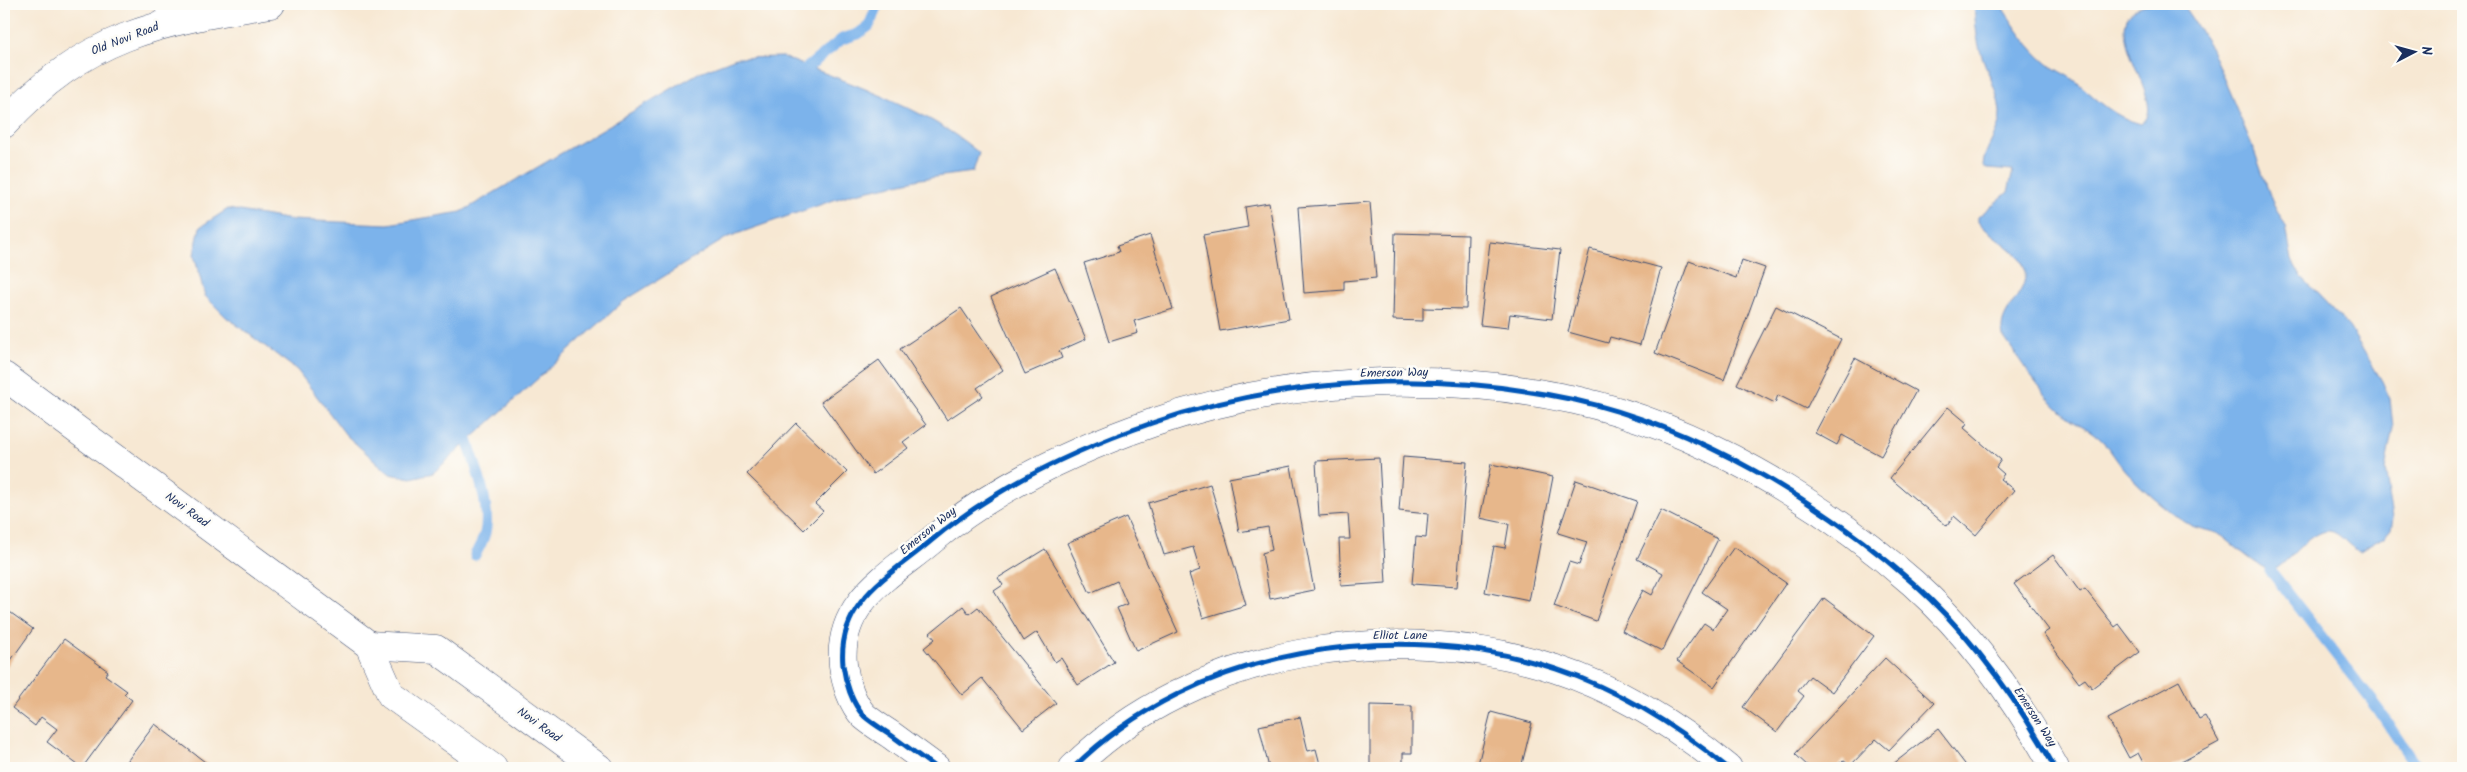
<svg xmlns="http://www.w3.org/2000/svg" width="2467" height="772" viewBox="0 0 2467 772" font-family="Kalam,sans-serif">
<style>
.water{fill:#7cb3eb;stroke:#4c71a4}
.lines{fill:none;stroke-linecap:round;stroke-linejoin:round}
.stream{stroke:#7cb3eb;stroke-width:11}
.building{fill:#e7b78b}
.minor-casing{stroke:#3c4b70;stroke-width:29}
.tertiary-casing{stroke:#3c4b70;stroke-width:29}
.secondary-casing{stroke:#3c4b70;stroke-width:29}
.minor{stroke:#fff;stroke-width:28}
.tertiary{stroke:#fff;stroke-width:28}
.secondary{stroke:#fff;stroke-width:28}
.cycleway-casing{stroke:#fdfcf7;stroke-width:8}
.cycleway{stroke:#0057b8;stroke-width:5}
.labels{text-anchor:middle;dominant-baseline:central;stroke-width:5;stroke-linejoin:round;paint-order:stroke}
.street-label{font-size:12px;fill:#1b2f5e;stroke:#fdfcf7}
</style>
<rect width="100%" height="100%" fill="#fdfcf7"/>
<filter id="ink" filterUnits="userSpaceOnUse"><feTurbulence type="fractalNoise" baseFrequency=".02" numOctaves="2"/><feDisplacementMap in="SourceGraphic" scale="10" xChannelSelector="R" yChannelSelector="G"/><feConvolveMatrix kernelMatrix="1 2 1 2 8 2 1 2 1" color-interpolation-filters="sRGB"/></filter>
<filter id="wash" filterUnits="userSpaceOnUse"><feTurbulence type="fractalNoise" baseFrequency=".0096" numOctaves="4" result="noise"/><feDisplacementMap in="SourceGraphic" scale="20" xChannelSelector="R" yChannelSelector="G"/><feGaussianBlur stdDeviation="1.12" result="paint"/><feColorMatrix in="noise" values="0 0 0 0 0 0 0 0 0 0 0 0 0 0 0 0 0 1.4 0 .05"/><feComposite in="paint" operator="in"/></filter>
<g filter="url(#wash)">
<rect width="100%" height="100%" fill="#f7e8d3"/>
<g class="water">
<path d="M1974 4H2000C2014 25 2028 48 2048 64 2058 72 2071 76 2080 85 2100 102 2114 117 2141 124 2172 105 2095 28 2139 7 2151 1 2168 4 2182 4L2209 44 2254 150 2272 201 2286 227 2292 260 2300 275 2349 327 2382 381 2390 399 2393 427 2385 469 2393 518 2391 529 2384 537 2360 551C2348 548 2341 532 2329 531 2309 529 2283 570 2272 570 2260 570 2233 544 2222 536 2213 530 2200 530 2190 525 2170 514 2145 491 2129 475 2117 463 2110 447 2098 437 2087 427 2071 421 2061 411 2038 390 2021 361 2003 336 1995 310 2035 291 2023 264 2017 249 1990 236 1978 222V217L2008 192 2013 171 1987 169 1983 167C1983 148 2001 133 2000 112 1998 90 1986 71 1980 50 1976 35 1975 19 1974 4Z"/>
<path d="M783 57C850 84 924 106 979 153L973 172 920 179 851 194 728 237 624 301 433 473 411 478 390 474 346 435 297 370 226 317 205 296 194 255 200 227 228 209 291 220 388 224 461 212 700 72 736 58Z"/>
</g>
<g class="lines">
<g class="stream">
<polyline points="797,76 842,39 858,34 869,26 878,4"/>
<path d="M463 427C472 457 492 503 485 533 483 541 479 548 475 555"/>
<polyline points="2270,570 2378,709 2417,768"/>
</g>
</g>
<g id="blocks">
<g class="building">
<polygon points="1370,202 1376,278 1344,281 1344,290 1304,293 1298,207"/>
<polygon points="1269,203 1289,319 1220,331 1203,235 1248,227 1245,207"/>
<polygon points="1395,233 1468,235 1466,309 1423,308 1423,321 1393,320"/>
<polygon points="1150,235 1173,309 1134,321 1138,333 1109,342 1084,263 1119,252 1117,246"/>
<polygon points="1490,242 1560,250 1552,319 1510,314 1508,328 1480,325"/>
<polygon points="1590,249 1661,268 1640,345 1610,337 1608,343 1568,332"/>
<polygon points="1742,260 1765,268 1724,380 1655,353 1689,261 1736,278"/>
<polygon points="1055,268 1086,339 1059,351 1062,358 1025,374 991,297"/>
<polygon points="1776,306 1841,339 1806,409 1778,395 1775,403 1737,384"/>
<polygon points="961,308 1003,370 977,388 983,396 947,420 900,349"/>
<polygon points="1855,358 1916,391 1881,456 1842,435 1837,445 1815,433"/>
<polygon points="879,360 926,425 903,442 908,448 873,474 821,402"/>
<polygon points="1948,407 1967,423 1964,428 2001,460 1996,467 2004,474 2000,479 2014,490 1976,535 1954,516 1947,526 1890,478"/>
<polygon points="796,423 847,472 815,504 823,511 804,530 747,474"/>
<polygon points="1403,457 1467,462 1457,587 1412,584 1416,537 1426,538 1428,514 1399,511"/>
<polygon points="1379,458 1386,583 1341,586 1339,539 1350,539 1348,514 1319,516 1316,461"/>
<polygon points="1491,464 1553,477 1529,601 1485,592 1494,546 1505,548 1509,524 1480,518"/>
<polygon points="1291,466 1314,590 1270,599 1262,553 1272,550 1268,527 1239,532 1229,478"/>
<polygon points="1576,480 1637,501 1596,621 1554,606 1569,562 1579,565 1587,542 1558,533"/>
<polygon points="1210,484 1246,605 1203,618 1189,574 1200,570 1193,547 1164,555 1148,503"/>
<polygon points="1661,510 1718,539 1662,651 1622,631 1643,590 1652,595 1663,573 1637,559"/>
<polygon points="1126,517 1178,632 1136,651 1117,608 1127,604 1117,581 1090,593 1067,543"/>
<polygon points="1734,547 1786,583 1714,687 1677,661 1704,623 1713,629 1727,609 1702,592"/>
<polygon points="1045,549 1114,662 1078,685 1061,658 1055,662 1037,632 1024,641 994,591 1003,585 998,578"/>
<polygon points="2053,555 2080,592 2085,589 2115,627 2119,624 2140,652 2092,688 2085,679 2079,683 2043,634 2049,630 2014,584"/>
<polygon points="1824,598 1874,636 1832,692 1810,676 1798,691 1804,696 1777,732 1743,707"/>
<polygon points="4,604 8,608 7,610 33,629 4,670"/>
<polygon points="963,606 969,614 978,607 1056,703 1023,729 982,678 962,695 924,648 935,639 930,633"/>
<polygon points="64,639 108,671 105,675 127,691 124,694 132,700 82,768 47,742 57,729 41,717 35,726 12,708"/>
<polygon points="1885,658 1934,703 1889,750 1876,739 1850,766 1843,760 1835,768 1810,768 1795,754"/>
<polygon points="2179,681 2199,719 2205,716 2219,742 2170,768 2146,768 2138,753 2129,758 2108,719"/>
<polygon points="1370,705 1412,706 1412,753 1403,753 1403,768 1370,768"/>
<polygon points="1491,712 1532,723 1521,768 1511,766 1511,768 1477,768"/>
<polygon points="1300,717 1308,751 1316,749 1321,768 1269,768 1259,726"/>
<polygon points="155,724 213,768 122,768"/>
<polygon points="1938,729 1968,768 1888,768"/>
</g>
</g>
</g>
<g filter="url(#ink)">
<use href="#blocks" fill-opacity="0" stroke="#3c4b70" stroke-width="1"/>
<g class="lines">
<g class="minor-casing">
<g id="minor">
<polyline points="169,4 172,21"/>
<path d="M936 768C921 757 906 746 891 735 882 729 872 723 864 716 852 704 845 681 843 665 837 601 891 575 932 540 996 487 1074 450 1152 423 1287 377 1435 370 1575 400 1697 427 1820 501 1913 583 1970 634 2018 701 2055 768"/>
<path d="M1073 768C1193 648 1398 616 1556 669 1620 690 1677 726 1728 768"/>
</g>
</g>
<g class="tertiary-casing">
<path id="tertiary" d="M4 124C85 35 157 22 271 4"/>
</g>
<g class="secondary-casing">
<g id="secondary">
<polyline points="4,376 369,645 391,695 493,768"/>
<polyline points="369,645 436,649 599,768"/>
</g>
</g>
<use href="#minor" class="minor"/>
<use href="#tertiary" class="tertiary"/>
<use href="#secondary" class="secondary"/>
<g class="cycleway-casing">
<g id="cycleway">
<path d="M936 768C921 757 906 746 891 735 882 729 872 723 864 716 852 704 845 681 843 665 837 601 891 575 932 540 996 487 1074 450 1152 423 1287 377 1435 370 1575 400 1697 427 1820 501 1913 583 1970 634 2018 701 2055 768"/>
<path d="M1073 768C1193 648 1398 616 1556 669 1620 690 1677 726 1728 768"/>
</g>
</g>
<use href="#cycleway" class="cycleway"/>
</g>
</g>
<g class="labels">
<g class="street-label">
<text transform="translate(125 39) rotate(-21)">Old Novi Road</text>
<text transform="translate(1394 373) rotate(-1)">Emerson Way</text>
<text transform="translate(187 510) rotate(36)">Novi Road</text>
<text transform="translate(928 531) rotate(-39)">Emerson Way</text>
<text x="1400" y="635">Elliot Lane</text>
<text transform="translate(2035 717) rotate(57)">Emerson Way</text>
<text transform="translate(539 725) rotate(36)">Novi Road</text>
</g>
</g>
<rect width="2467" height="772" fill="none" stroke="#fdfcf7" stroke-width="20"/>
<g transform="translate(2414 52) rotate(84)" stroke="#fdfcf7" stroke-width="4" paint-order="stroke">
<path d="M0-4L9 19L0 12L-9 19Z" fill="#1b2f5e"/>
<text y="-8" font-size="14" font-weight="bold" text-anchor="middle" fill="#1b2f5e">N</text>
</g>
</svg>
